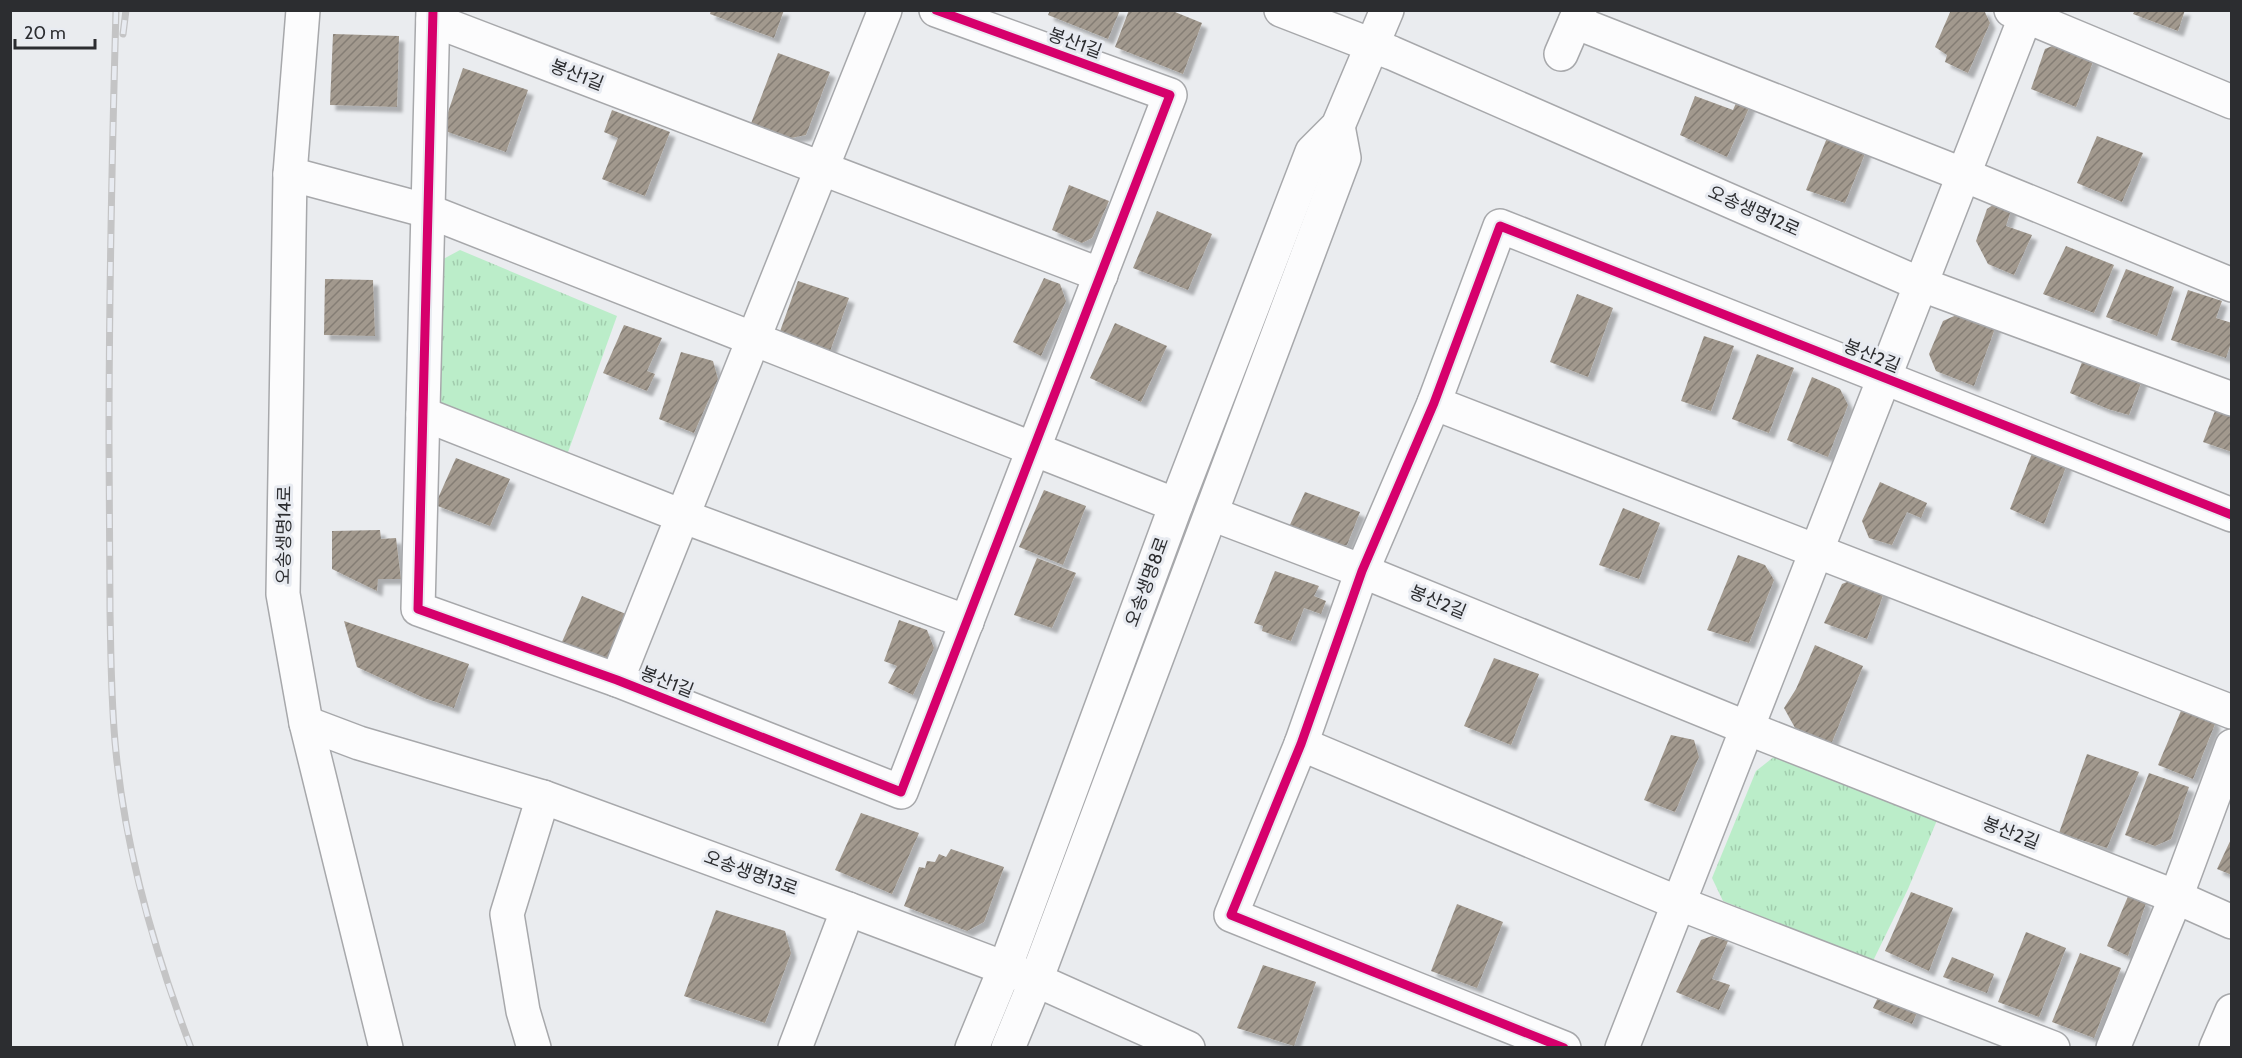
<svg xmlns="http://www.w3.org/2000/svg" width="2242" height="1058" viewBox="0 0 2242 1058" font-family="Cabin,'Noto Sans KR',sans-serif">
<style>
.grass{fill:url(#grass-tufts)}
.building{fill:url(#building-hatch);filter:url(#shadow)}
.lines{fill:none;stroke-linecap:round;stroke-linejoin:round}
.minor-casing{stroke:#a7a8ab;stroke-width:36}
.tertiary-casing{stroke:#a7a8ab;stroke-width:36}
.minor{stroke:#fcfcfd;stroke-width:33}
.tertiary{stroke:#fcfcfd;stroke-width:33}
.rail-casing{stroke:#c4c4c5;stroke-width:7}
.rail{stroke:#e8ebf1;stroke-width:4.5;stroke-dasharray:14;stroke-linecap:butt}
.cycleway-casing{stroke:#e8ebf1;stroke-width:13}
.cycleway{stroke:#d6006c;stroke-width:9}
.labels{text-anchor:middle;dominant-baseline:central;stroke-width:6;stroke-linejoin:round;paint-order:stroke}
.street-label{font-size:18px;fill:#2c2d30;stroke:#e8ebf1}
</style>
<defs>
<pattern id="grass-tufts" width="24" height="20" patternUnits="userSpaceOnUse" patternTransform="scale(1.5)"><rect width="24" height="20" fill="#bbedc9"/><path d="M3 7l-1-3M5 7V3M7 7l1-3M15 17l-1-3M17 17v-4M19 17l1-3" fill="none" stroke="#a1ccad"/></pattern>
<pattern id="building-hatch" width="6" height="6" patternUnits="userSpaceOnUse" patternTransform="scale(1.5)"><rect width="6" height="6" fill="#a2998e"/><path d="M-1 1l2-2M0 6l6-6M5 7l2-2" fill="none" stroke="#847d74"/></pattern>
<filter id="shadow"><feDropShadow dx="5.5" dy="5.5" stdDeviation="1.5" flood-color="#0004"/></filter>
</defs>
<rect width="100%" height="100%" fill="#eaecef"/>
<g class="grass">
<polygon points="460,250 617,316 567,455 443,406 435,395 434,264"/>
<polygon points="1789,745 1943,806 1908,889 1873,961 1723,901 1712,878 1756,771"/>
</g>
<g class="building">
<polygon points="711,10 784,10 774,38 710,14"/>
<polygon points="1050,10 1120,10 1108,39 1048,15"/>
<polygon points="1129,10 1170,10 1202,23 1183,74 1115,47"/>
<polygon points="1951,10 1984,10 1990,23 1968,73 1945,62 1947,55 1935,47"/>
<polygon points="2135,10 2185,10 2178,31 2133,14"/>
<polygon points="333,34 399,36 397,107 330,105"/>
<polygon points="2067,40 2097,51 2076,107 2031,89 2045,49"/>
<polygon points="778,53 830,72 806,135 786,139 750,126"/>
<polygon points="463,68 528,90 506,152 442,130"/>
<polygon points="1740,94 1753,99 1727,157 1680,135 1695,96 1733,110"/>
<polygon points="612,110 670,132 645,196 602,179 618,138 604,132"/>
<polygon points="1829,133 1868,146 1845,203 1806,190"/>
<polygon points="2097,136 2143,153 2122,202 2077,183"/>
<polygon points="1069,185 1109,201 1092,238 1082,243 1052,230"/>
<polygon points="1999,201 2013,204 2006,226 2032,235 2014,275 1988,264 1976,241 1987,209"/>
<polygon points="1157,211 1212,234 1188,290 1133,268"/>
<polygon points="2066,246 2114,265 2094,313 2043,294"/>
<polygon points="2126,269 2174,287 2157,336 2106,317"/>
<polygon points="1044,278 1060,284 1066,301 1041,356 1013,342"/>
<polygon points="325,279 373,280 375,336 324,335"/>
<polygon points="798,281 849,298 829,354 778,337"/>
<polygon points="2188,290 2222,301 2216,318 2232,323 2232,340 2226,358 2171,340"/>
<polygon points="1577,294 1613,308 1588,377 1550,362"/>
<polygon points="1970,309 1998,320 1974,386 1936,371 1929,354 1943,321"/>
<polygon points="1115,323 1167,346 1141,402 1090,378"/>
<polygon points="624,325 662,338 647,371 655,374 647,391 603,373"/>
<polygon points="1704,336 1734,346 1711,411 1681,401"/>
<polygon points="681,352 713,361 718,379 694,433 659,419"/>
<polygon points="2086,352 2144,375 2129,415 2108,409 2070,393"/>
<polygon points="1757,354 1794,368 1769,433 1732,419"/>
<polygon points="1812,377 1840,389 1848,405 1828,457 1787,440"/>
<polygon points="2218,403 2232,408 2232,452 2203,442"/>
<polygon points="2035,446 2069,459 2044,524 2010,509"/>
<polygon points="456,458 510,479 490,526 435,505"/>
<polygon points="1880,482 1927,503 1921,518 1907,512 1892,545 1869,538 1862,521"/>
<polygon points="1044,490 1086,506 1063,565 1019,547"/>
<polygon points="1305,492 1360,512 1347,545 1333,548 1288,529"/>
<polygon points="1623,508 1660,523 1639,579 1599,565"/>
<polygon points="380,530 381,539 396,538 401,579 378,579 377,591 332,569 332,531"/>
<polygon points="1738,555 1765,565 1774,580 1749,643 1707,630"/>
<polygon points="1037,558 1076,573 1052,628 1014,615"/>
<polygon points="1275,571 1319,586 1314,596 1326,601 1321,614 1304,608 1291,641 1262,631 1263,626 1254,623"/>
<polygon points="1859,577 1886,587 1867,639 1824,623 1842,584"/>
<polygon points="582,596 626,614 608,658 594,665 558,651"/>
<polygon points="899,620 927,630 934,648 913,695 888,683 897,666 884,661"/>
<polygon points="344,621 469,664 454,708 424,698 357,667"/>
<polygon points="1815,645 1863,666 1830,747 1799,735 1784,708 1796,689"/>
<polygon points="1494,658 1539,674 1511,745 1464,726"/>
<polygon points="2186,699 2205,705 2215,724 2193,779 2158,765"/>
<polygon points="1671,735 1694,740 1699,757 1675,812 1644,800"/>
<polygon points="2087,754 2139,772 2107,848 2059,833"/>
<polygon points="2149,773 2189,787 2171,839 2155,846 2125,835"/>
<polygon points="861,813 919,833 892,894 835,870"/>
<polygon points="2232,837 2232,875 2217,869"/>
<polygon points="951,849 1004,867 984,922 967,931 904,906 919,867 925,868 927,861 935,862 939,854 946,857"/>
<polygon points="2132,887 2146,903 2128,956 2107,946"/>
<polygon points="1911,892 1953,908 1929,971 1885,951"/>
<polygon points="1457,904 1503,922 1477,988 1431,971"/>
<polygon points="716,910 785,931 791,953 765,1023 684,996"/>
<polygon points="2026,932 2066,948 2039,1017 1998,1002"/>
<polygon points="1712,936 1728,941 1712,979 1730,985 1719,1010 1676,992 1701,940"/>
<polygon points="2080,953 2121,968 2094,1038 2052,1022"/>
<polygon points="1952,957 1994,974 1987,993 1943,977"/>
<polygon points="1263,965 1316,982 1294,1046 1237,1028"/>
<polygon points="1882,989 1920,1006 1912,1024 1873,1008"/>
</g>
<g class="lines">
<g class="minor-casing">
<g id="minor">
<polyline points="433,10 418,609 617,680 901,792 1170,95 936,10"/>
<polyline points="2011,10 2232,102"/>
<polyline points="433,20 1101,275"/>
<polyline points="1575,22 1964,175 2232,285"/>
<polyline points="1561,54 1580,10"/>
<polyline points="290,174 428,211 1176,505"/>
<polyline points="1434,403 2232,712"/>
<polyline points="423,414 682,516 967,622"/>
<polyline points="1212,514 1362,571 1747,728 2176,897 2232,922"/>
<polyline points="617,680 885,10"/>
<polyline points="306,723 359,743 543,797 848,909 1036,980 1188,1048"/>
<polyline points="1301,744 1678,903 2053,1048"/>
<polyline points="534,1048 523,1011 507,914 543,797"/>
<polyline points="795,1048 848,909"/>
<polyline points="1564,1048 1231,915 1301,744 1362,571 1434,403 1500,226 2232,515"/>
<polyline points="1622,1048 2028,10"/>
<polyline points="2113,1048 2176,897 2232,746"/>
</g>
</g>
<g class="tertiary-casing">
<g id="tertiary">
<polyline points="303,10 290,174 283,594 306,723 386,1048"/>
<polyline points="1281,10 1392,53 1920,284 2232,399"/>
<polyline points="972,1048 1005,968 1176,505 1312,152 1338,126 1387,10"/>
<polyline points="1008,1048 1036,980 1344,158 1338,126"/>
<polyline points="2216,1048 2232,1011"/>
</g>
</g>
<use href="#minor" class="minor"/>
<use href="#tertiary" class="tertiary"/>
<g class="rail-casing">
<g id="rail">
<path d="M116 10C112 154 109 298 109 442 109 498 110 554 110 611 111 658 111 705 116 752 126 854 155 953 191 1048"/>
<polyline points="123,34 126,10"/>
</g>
</g>
<use href="#rail" class="rail"/>
<g class="cycleway-casing">
<g id="cycleway">
<polyline points="433,10 418,609 617,680 901,792 1170,95 936,10"/>
<polyline points="1564,1048 1231,915 1301,744 1362,571 1434,403 1500,226 2232,515"/>
</g>
</g>
<use href="#cycleway" class="cycleway"/>
</g>
<g class="labels">
<g class="street-label">
<text transform="translate(1075 43) rotate(20)">봉산1길</text>
<text transform="translate(577 75) rotate(21)">봉산1길</text>
<text transform="translate(1754 211) rotate(24)">오송생명12로</text>
<text transform="translate(1872 356) rotate(22)">봉산2길</text>
<text transform="translate(284 535) rotate(-89)">오송생명14로</text>
<text transform="translate(1147 582) rotate(-70)">오송생명8로</text>
<text transform="translate(1438 602) rotate(22)">봉산2길</text>
<text transform="translate(667 682) rotate(21)">봉산1길</text>
<text transform="translate(2011 833) rotate(21)">봉산2길</text>
<text transform="translate(751 873) rotate(20)">오송생명13로</text>
</g>
</g>
<rect width="2242" height="1058" fill="none" stroke="#2c2d30" stroke-width="24"/>
<path d="M15 39v9h80v-9" fill="none" stroke="#2c2d30" stroke-width="3"/>
<text x="24" y="39" font-size="18" fill="#2c2d30" stroke="#e8ebf1" stroke-width="4.5" paint-order="stroke">20 m</text>
</svg>
